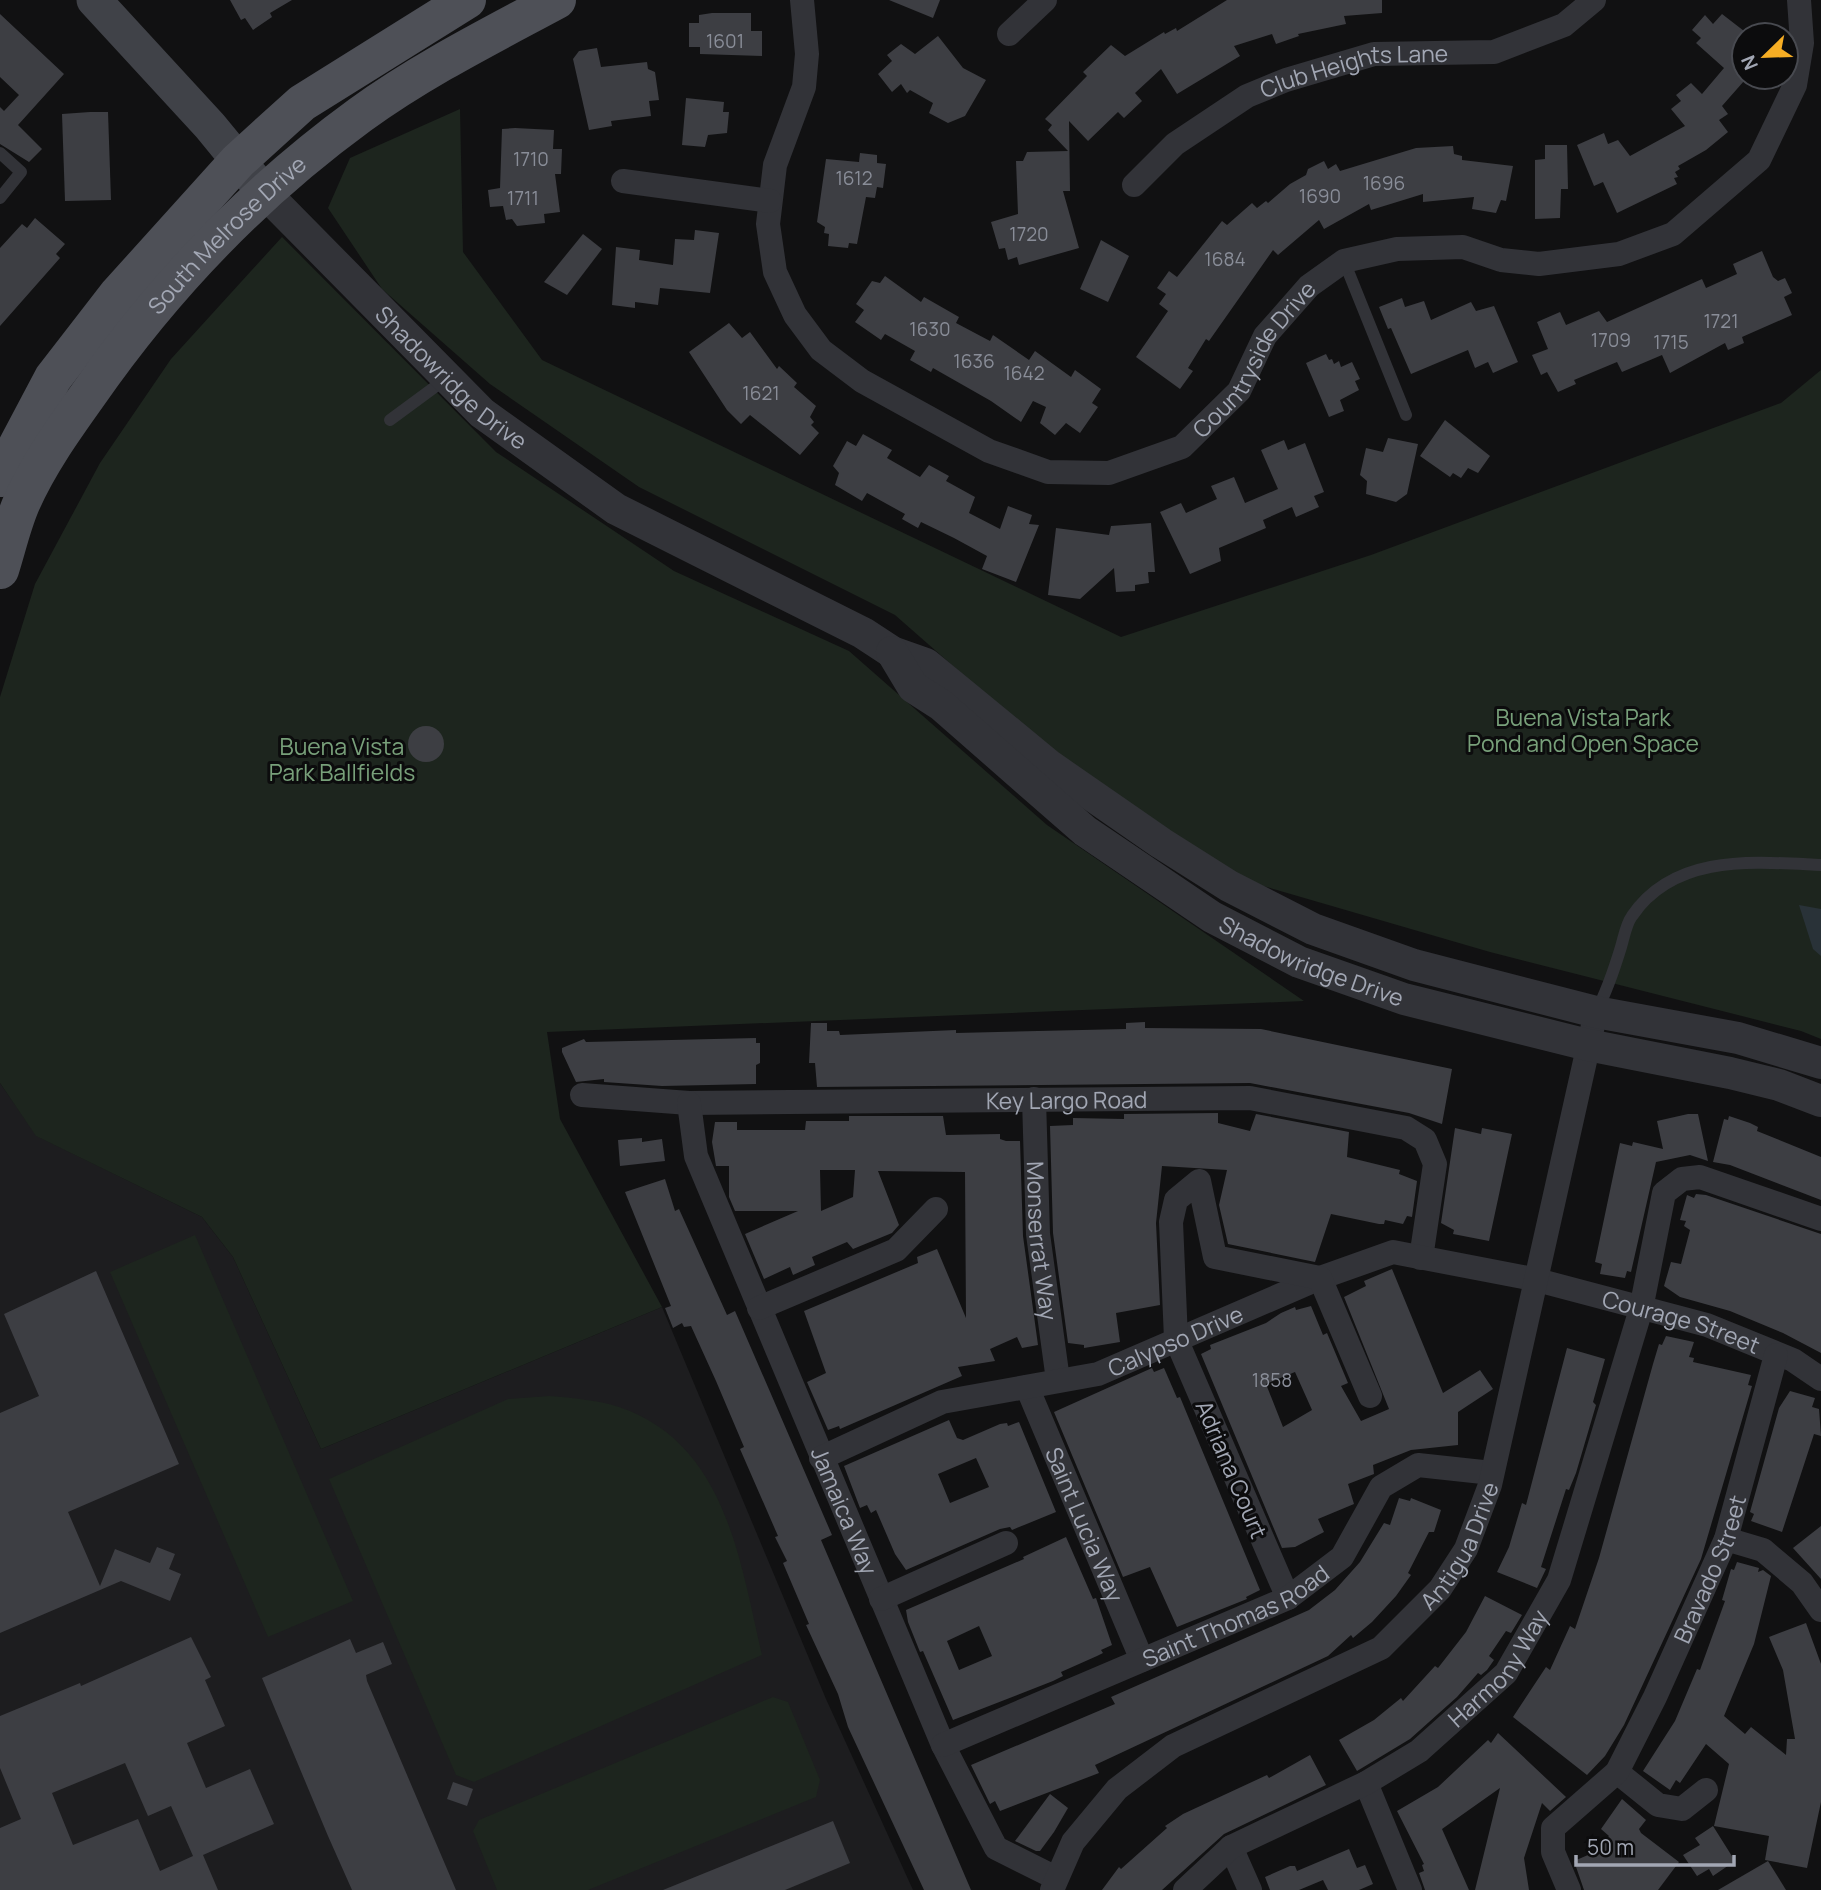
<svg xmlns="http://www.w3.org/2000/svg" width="1821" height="1890" viewBox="0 0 1821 1890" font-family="Manrope,sans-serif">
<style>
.built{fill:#1d1d1f}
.green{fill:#1d251e}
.water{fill:#293238}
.building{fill:#3d3e43;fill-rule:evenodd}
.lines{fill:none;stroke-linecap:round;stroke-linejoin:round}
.service{stroke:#323338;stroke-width:12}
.minor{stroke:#323338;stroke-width:24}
.tertiary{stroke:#323338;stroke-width:32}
.secondary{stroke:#404248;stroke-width:35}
.primary{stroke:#4e5057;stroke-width:38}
.labels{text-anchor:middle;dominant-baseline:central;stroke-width:6;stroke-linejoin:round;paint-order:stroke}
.number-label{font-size:19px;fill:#898d98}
.street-label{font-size:23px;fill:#a2a7b4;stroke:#0c0c0d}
.park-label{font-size:23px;fill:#78a07a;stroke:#0c0c0d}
</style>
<rect width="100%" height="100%" fill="#111112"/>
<polygon class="built" points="0,1083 37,1136 202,1217 233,1257 321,1449 662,1307 826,1699 913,1890 0,1890"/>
<g class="green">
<polygon points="460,109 463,252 542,360 1121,637 1371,555 1781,403 1821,370 1821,1039 1801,1031 1490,952 1174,860 895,615 639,487 490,384 382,289 328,208 350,158"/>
<polygon points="282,237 496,452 674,571 849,651 1047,825 1304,1001 547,1032 560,1119 662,1307 321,1449 233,1257 202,1217 36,1136 0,1083 0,697 35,584 100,463 171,359"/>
<polygon points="195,1235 353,1601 268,1637 110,1272"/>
<path d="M550 1396C573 1398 597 1400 619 1407 726 1443 740 1561 762 1655L474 1782 456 1775 329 1479 508 1399Z"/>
<polygon points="773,1697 788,1702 820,1780 816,1797 588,1890 497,1890 473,1831 479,1820"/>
</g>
<polygon class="water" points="1799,905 1821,909 1821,956 1813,949"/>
<g class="building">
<polygon points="230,0 292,0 270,13 272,17 253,30 245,18 241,20"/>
<polygon points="889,0 940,0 933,18"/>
<polygon points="1227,0 1382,0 1382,13 1344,16 1346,24 1298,34 1299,36 1276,44 1272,34 1234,46 1240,56 1177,94 1161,69 1135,93 1142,101 1124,118 1118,112 1088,141 1069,121 1070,191 1063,191 1079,248 1019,265 1017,257 1008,260 1005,248 999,249 991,222 1018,214 1016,161 1023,161 1027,152 1068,151 1048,130 1052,125 1045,119 1087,76 1083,72 1111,45 1125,56 1164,32 1165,34 1176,28 1177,31"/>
<polygon points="712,13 751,13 751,31 762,31 762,56 700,54 700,47 689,47 689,23 699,23 699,15"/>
<polygon points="0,14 64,74 18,125 42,149 29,162 0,144 0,107 4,111 19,95 0,77"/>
<polygon points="1722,14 1744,31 1744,81 1722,106 1728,114 1719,120 1728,132 1706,150 1678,166 1680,169 1675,172 1678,177 1674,178 1677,184 1617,213 1603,182 1594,186 1577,145 1604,133 1608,144 1618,140 1630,156 1685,126 1671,109 1681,101 1676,95 1691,83 1702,94 1724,68 1696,43 1701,38 1692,30 1705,15 1713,24"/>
<polygon points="938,36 963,68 986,80 965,116 948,123 929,113 933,103 910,90 907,93 901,84 892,92 878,74 892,61 887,55 901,44 915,54"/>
<polygon points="597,48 601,67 647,62 648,69 655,72 659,100 649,101 651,116 611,121 612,126 589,130 573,59 579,51"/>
<polygon points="686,98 724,102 723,112 729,112 727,133 708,135 705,147 682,145"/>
<polygon points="90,112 108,112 111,200 65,201 62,114"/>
<polygon points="515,128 554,130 553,149 562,149 561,174 555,174 560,212 544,214 545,223 517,226 512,219 506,220 503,206 490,207 488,190 500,188 502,129"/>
<polygon points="1545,145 1567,145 1568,189 1561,189 1560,218 1535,219 1535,160 1545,159"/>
<polygon points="1453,146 1454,154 1462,156 1462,160 1513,166 1506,201 1501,200 1496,213 1472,209 1474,197 1423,202 1423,194 1371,210 1369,204 1324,229 1319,220 1278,255 1273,250 1209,341 1206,339 1188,368 1193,371 1180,389 1136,357 1168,311 1159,304 1166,294 1157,288 1169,271 1177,277 1222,221 1227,225 1252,203 1257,208 1266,201 1268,203 1290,184 1306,175 1308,169 1324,161 1328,169 1336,164 1340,171 1416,148"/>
<polygon points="860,153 877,155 877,163 886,164 883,188 877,187 875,198 866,197 857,244 849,243 848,248 828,246 829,234 824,233 825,227 817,222 826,159 859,162"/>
<polygon points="35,218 65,244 56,254 60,258 0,326 0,248 22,224 27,228"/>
<polygon points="695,230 719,233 710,293 660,288 658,305 635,302 635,308 612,305 616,247 640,250 639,260 673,265 675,239 694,240"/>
<polygon points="583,234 602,249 567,295 544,282"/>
<polygon points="1101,240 1129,256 1108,302 1080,289"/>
<polygon points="1762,251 1773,277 1778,281 1785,278 1792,293 1784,297 1792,315 1742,337 1744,343 1728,350 1725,343 1670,373 1662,355 1622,372 1617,362 1574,380 1576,384 1558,392 1547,372 1541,375 1532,355 1548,349 1537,322 1560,312 1566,325 1599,311 1607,322 1702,279 1706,288 1737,274 1733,264"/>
<polygon points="885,276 921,302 924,297 959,317 956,323 990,341 993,335 1029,360 1035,351 1071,377 1075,370 1101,389 1092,403 1098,407 1080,433 1066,423 1055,435 1040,423 1046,407 1033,401 1021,422 991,401 933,368 931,372 910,360 915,351 885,334 881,340 855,322 864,310 856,304 872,281 880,283"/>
<polygon points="1402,298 1405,307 1424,301 1431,320 1471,302 1476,311 1494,306 1518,362 1493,373 1488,362 1475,368 1468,350 1411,374 1391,328 1388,329 1379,307"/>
<polygon points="729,323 742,338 750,332 777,369 779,366 797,383 794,387 816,406 810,417 814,422 811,425 819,433 800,455 750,415 741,424 727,410 689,352"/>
<polygon points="1326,354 1329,360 1332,359 1334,364 1339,361 1341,367 1352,362 1360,379 1355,381 1359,390 1340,400 1344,411 1329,417 1306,363"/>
<polygon points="1445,420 1490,456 1478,473 1468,468 1461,478 1453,473 1450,477 1420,456"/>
<polygon points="863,434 892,450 887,458 920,477 929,465 949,476 946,481 975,497 969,513 1000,529 1008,506 1032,515 1029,524 1039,525 1016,582 982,569 987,556 954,538 921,522 918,528 902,519 905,514 867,493 862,501 835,485 839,473 833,466 847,441 856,446"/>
<polygon points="1388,438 1418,444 1407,494 1396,502 1366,494 1367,481 1360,475 1366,448 1383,452"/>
<polygon points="1284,440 1288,450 1305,443 1324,492 1314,496 1319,507 1296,517 1292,507 1263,520 1266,528 1219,548 1221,561 1190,574 1160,512 1181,503 1186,513 1217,499 1211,486 1234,477 1245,503 1278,489 1261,450"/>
<polygon points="1151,523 1155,572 1148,572 1149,583 1135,585 1135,591 1116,592 1114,568 1080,599 1048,595 1056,528 1109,535 1111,526"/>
<circle cx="426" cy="744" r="18"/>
<polygon points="1145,1022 1145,1028 1261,1029 1452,1069 1442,1124 1409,1113 1250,1083 817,1087 815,1063 809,1063 811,1023 827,1023 827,1031 839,1031 840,1035 956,1030 956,1033 1126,1029 1126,1023"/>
<polygon points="756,1038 756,1043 760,1043 760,1063 756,1065 756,1084 662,1086 604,1082 604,1079 576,1082 562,1052 562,1048 584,1039 586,1042"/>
<polygon points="1218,1113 1218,1123 1250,1131 1256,1114 1349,1132 1347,1157 1400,1170 1399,1174 1417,1181 1412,1217 1407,1216 1403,1224 1385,1220 1384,1224 1379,1224 1331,1214 1315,1262 1228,1244 1219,1205 1227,1170 1162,1166 1156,1223 1160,1305 1116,1313 1120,1342 1084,1348 1084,1345 1068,1343 1053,1233 1050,1126 1073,1125 1073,1118 1124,1119 1124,1114"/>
<polygon points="1688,1114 1698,1114 1708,1161 1690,1155 1656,1162 1631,1272 1627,1271 1625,1278 1600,1274 1602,1264 1595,1262 1620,1143 1632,1146 1633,1142 1663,1149 1657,1121"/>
<path d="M849 1116H943L946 1135 1000 1134V1139L1006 1141H1020L1023 1236 1038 1345 1022 1348 1017 1337 990 1349 995 1361 958 1367 962 1376 840 1429 839 1426 828 1430 807 1382 826 1373 804 1311 918 1263 917 1257 937 1249 966 1318 965 1172 878 1171 899 1225 892 1233 853 1249 847 1242 812 1257 815 1265 793 1275 790 1267 764 1279 745 1234 798 1211H735L729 1197V1166H716L712 1142 715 1122H737V1130H805L806 1121H849ZM820 1170H855L853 1197 821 1211Z"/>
<polygon points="1729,1116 1750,1123 1758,1127 1757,1131 1821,1157 1821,1200 1730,1165 1713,1162 1724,1119 1728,1120"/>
<polygon points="1455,1128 1481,1134 1482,1128 1512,1134 1489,1241 1453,1234 1454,1230 1441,1223"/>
<polygon points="642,1138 642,1142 662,1139 665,1161 620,1166 618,1140"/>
<polygon points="665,1179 675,1211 679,1209 727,1315 735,1311 832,1535 821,1540 971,1890 924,1890 848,1727 838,1694 806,1625 809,1624 783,1563 787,1561 775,1537 778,1536 740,1449 744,1447 716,1381 691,1326 684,1327 682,1323 673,1328 665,1308 671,1306 625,1192"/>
<polygon points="1696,1194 1706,1195 1821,1234 1821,1353 1783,1333 1730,1311 1680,1297 1664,1286 1671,1262 1681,1264 1690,1230 1684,1226 1686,1221 1680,1220 1687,1195 1694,1198"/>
<path d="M1392 1269 1443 1393 1480 1370 1493 1389 1458 1412V1445L1411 1450 1373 1465 1374 1474 1348 1484 1354 1504 1318 1519 1324 1532 1295 1547 1282 1548 1201 1354 1211 1349 1210 1345 1266 1323 1281 1313 1295 1307 1296 1310 1311 1306 1323 1335 1327 1333 1348 1383 1341 1386 1361 1421 1389 1409 1344 1297 1366 1286 1364 1281ZM1295 1372 1312 1410 1283 1427 1266 1384Z"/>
<polygon points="96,1271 179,1464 68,1512 100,1586 115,1549 150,1563 157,1547 175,1554 169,1569 181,1574 170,1601 121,1581 0,1633 0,1413 39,1396 4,1314"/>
<polygon points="1666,1336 1694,1342 1689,1357 1694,1358 1693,1362 1751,1375 1748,1385 1752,1386 1701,1559 1624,1725 1605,1756 1587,1775 1513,1717 1546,1667 1550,1670 1570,1626 1575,1629 1599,1558 1653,1364 1659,1344 1662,1345"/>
<polygon points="1567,1348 1605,1359 1593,1402 1596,1405 1576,1473 1569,1490 1566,1489 1541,1567 1546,1569 1537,1588 1497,1572 1509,1547 1522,1503 1526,1505"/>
<polygon points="1152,1368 1154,1372 1164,1368 1177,1398 1180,1397 1260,1590 1246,1597 1247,1599 1177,1627 1150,1567 1123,1577 1054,1412"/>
<polygon points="1790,1391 1815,1398 1812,1407 1819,1409 1821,1436 1814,1434 1782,1532 1751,1521 1754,1514 1750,1512 1779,1408"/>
<path d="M949 1420 957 1438 963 1440 1000 1424 1007 1423 1008 1426 1019 1422 1056 1512 1012 1530 1010 1527 1000 1529 906 1570 895 1554 876 1510 871 1513 867 1505 860 1508 844 1466ZM976 1458 989 1487 950 1503 938 1474Z"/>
<polygon points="1399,1498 1410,1501 1411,1498 1441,1510 1434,1532 1429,1532 1408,1573 1411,1575 1396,1596 1372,1622 1353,1638 1351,1635 1328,1656 1095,1765 1099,1773 1000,1811 995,1801 990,1804 971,1765 1115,1704 1111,1697 1309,1610 1335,1590 1360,1562 1384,1523 1390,1525"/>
<polygon points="1821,1526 1821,1579 1793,1548"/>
<path d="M1066 1537 1093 1599 1096 1598 1112 1645 1101 1650 1103 1653 1097 1656 1061 1672 1063 1676 1053 1681 953 1720 923 1651 920 1652 908 1622 906 1610 1024 1559 1023 1557ZM979 1626 992 1656 959 1670 947 1641Z"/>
<polygon points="1737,1562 1759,1568 1758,1572 1763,1570 1771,1576 1754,1644 1724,1716 1745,1734 1751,1727 1786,1755 1787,1739 1795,1739 1783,1670 1769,1637 1806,1623 1821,1664 1821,1802 1807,1868 1765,1860 1769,1836 1714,1826 1729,1764 1706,1744 1680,1783 1676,1780 1670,1790 1643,1771 1675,1721 1697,1669 1700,1670 1725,1601 1722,1600 1731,1569 1734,1570"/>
<polygon points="1485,1596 1522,1615 1511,1633 1506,1631 1489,1656 1494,1660 1487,1670 1481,1675 1478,1673 1457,1697 1410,1739 1357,1771 1339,1740 1374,1720 1401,1698 1403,1701 1435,1666 1438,1668 1466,1632"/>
<path d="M191 1637 211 1677 205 1680 225 1726 187 1743 206 1788 250 1769 274 1824 203 1855 218 1890H0V1828L21 1819 0 1768V1716L80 1683 81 1686ZM125 1763 148 1816 171 1806 193 1856 160 1871 138 1819 73 1845 52 1793Z"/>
<polygon points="350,1639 356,1653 383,1642 392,1664 366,1675 367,1681 456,1890 352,1890 328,1836 262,1678"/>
<polygon points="1498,1733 1566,1797 1550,1811 1542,1803 1524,1858 1529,1890 1475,1890 1500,1788 1442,1829 1469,1890 1425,1890 1419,1873 1424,1871 1422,1865 1424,1864 1397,1811 1438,1787 1488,1740 1491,1743"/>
<polygon points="1310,1755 1326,1785 1224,1834 1162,1890 1102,1890 1119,1867 1121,1869 1167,1828 1165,1826 1183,1814 1267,1775 1269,1778"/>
<polygon points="453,1782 473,1789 467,1806 447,1799"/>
<polygon points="1050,1794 1068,1808 1054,1832 1040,1851 1036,1851 1015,1841"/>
<polygon points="1622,1799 1646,1820 1639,1829 1641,1833 1679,1862 1658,1890 1584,1890 1574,1861 1595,1852 1609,1836 1601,1829"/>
<polygon points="833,1821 850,1863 785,1890 663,1890"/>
<polygon points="1713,1826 1735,1861 1713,1876 1709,1869 1697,1876 1683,1855 1700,1845 1695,1838"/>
<polygon points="1349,1849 1357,1868 1365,1865 1373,1884 1359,1890 1328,1890 1323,1880 1299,1890 1270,1890 1265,1877 1290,1866 1295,1866 1297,1871"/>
<polygon points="1768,1861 1786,1890 1718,1890"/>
</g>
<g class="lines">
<g class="service">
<polyline points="0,153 21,172 0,198"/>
<polyline points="1344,261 1406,415"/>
<polyline points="390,420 447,378"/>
<path d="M1596 1012C1607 991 1614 970 1621 947 1624 937 1626 924 1632 916 1675 853 1755 862 1821 865"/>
</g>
<g class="minor">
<path id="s1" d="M802 0 807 54 804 87 775 165 768 224 775 272 795 315 821 350 862 381 989 451 1048 472 1109 473 1182 447 1239 391 1265 336 1309 286 1344 261 1397 249 1463 247 1501 260 1539 264 1619 254 1673 234 1759 160 1795 85 1802 43 1799 0"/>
<polyline points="1009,34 1045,0"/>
<polyline points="623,181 770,201"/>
<path id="s2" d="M1134 185 1175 144 1247 96 1286 80 1374 54 1494 52 1564 25 1594 0"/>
<path id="s3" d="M582 1095 689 1103 1250 1098 1406 1128 1425 1140 1435 1164 1421 1258"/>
<path id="s4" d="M1034 1099 1038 1234 1058 1380"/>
<path id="s5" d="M689 1103 696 1156 943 1745 996 1848 1056 1878"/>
<polyline points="759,1308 896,1250 936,1209"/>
<path id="s6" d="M1027 1387 1142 1660"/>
<path id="s7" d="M821 1458 942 1402 1098 1374 1320 1278 1393 1252 1533 1279 1707 1325 1793 1360 1821 1379"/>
<polyline points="1726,1539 1763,1550 1802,1583 1821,1610"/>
<polyline points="1288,1598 1176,1339 1171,1222 1176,1200 1199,1181 1215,1257 1320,1278 1370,1396"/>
<polyline points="881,1599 1006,1543"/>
<path id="s8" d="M943 1745 1288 1598 1342 1557 1381 1487 1418 1465 1492 1473"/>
<polyline points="1617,1772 1658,1805 1682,1809 1706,1790"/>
<polyline points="1366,1783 1410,1890"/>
<polyline points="1231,1847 1250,1890"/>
<path id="s9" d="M1052 1890 1073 1842 1117 1789 1173 1746 1381 1648 1440 1589 1466 1549 1490 1485 1596 1012"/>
<path id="s10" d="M1185 1890 1231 1847 1366 1783 1419 1751 1506 1673 1559 1580 1641 1309 1664 1193 1682 1179 1700 1177 1821 1219"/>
<path id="s11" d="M1569 1890 1553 1852V1828L1617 1772 1655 1697 1726 1539 1776 1355"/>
</g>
<g class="tertiary">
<path id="s12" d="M264 192 482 413 616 509 863 633 892 652 926 664 1050 766 1161 843 1229 886 1313 929 1414 965 1596 1012 1738 1038 1821 1063"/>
<path id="s13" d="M892 652 913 687 941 705 1085 831 1212 917 1299 962 1404 999 1588 1045 1730 1073 1779 1085 1821 1101"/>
</g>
<polyline class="secondary" points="94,0 210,126 264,192"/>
<g class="primary">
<polyline points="0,478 53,378 118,294 238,161 302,103 467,0"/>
<path id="s14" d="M0 570C7 548 12 525 21 504 38 465 63 430 88 395 163 287 253 193 360 115 422 70 490 36 557 0"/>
</g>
</g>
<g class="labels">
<g class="number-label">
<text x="725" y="41">1601</text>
<text x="531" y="159">1710</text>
<text x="854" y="178">1612</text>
<text x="1384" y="183">1696</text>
<text x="1320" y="196">1690</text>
<text x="523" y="198">1711</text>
<text x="1029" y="234">1720</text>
<text x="1225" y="259">1684</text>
<text x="1721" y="321">1721</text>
<text x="930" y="329">1630</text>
<text x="1611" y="340">1709</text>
<text x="1671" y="342">1715</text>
<text x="974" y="361">1636</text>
<text x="1024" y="373">1642</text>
<text x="761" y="393">1621</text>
<text x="1272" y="1380">1858</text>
</g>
<g class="street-label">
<text stroke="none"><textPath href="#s2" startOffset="256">Club Heights Lane</textPath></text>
<text stroke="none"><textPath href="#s14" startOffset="410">South Melrose Drive</textPath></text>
<text stroke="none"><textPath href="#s1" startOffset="882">Countryside Drive</textPath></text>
<text stroke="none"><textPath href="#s12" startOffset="264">Shadowridge Drive</textPath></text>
<text stroke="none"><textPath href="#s13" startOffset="528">Shadowridge Drive</textPath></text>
<text stroke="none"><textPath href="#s3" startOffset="485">Key Largo Road</textPath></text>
<text stroke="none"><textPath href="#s4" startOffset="142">Monserrat Way</textPath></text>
<text stroke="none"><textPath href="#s7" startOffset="908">Courage Street</textPath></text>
<text stroke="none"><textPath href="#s7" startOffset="376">Calypso Drive</textPath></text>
<text transform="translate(1232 1469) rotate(67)">Adriana Court</text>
<text stroke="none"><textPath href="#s5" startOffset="438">Jamaica Way</textPath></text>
<text stroke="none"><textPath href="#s6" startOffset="149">Saint Lucia Way</textPath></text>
<text stroke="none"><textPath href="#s9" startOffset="553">Antigua Drive</textPath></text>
<text stroke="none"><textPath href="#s11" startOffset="374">Bravado Street</textPath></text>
<text stroke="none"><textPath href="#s8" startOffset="320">Saint Thomas Road</textPath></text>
<text stroke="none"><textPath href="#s10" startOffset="390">Harmony Way</textPath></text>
</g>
<g class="park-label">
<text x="1583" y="717">Buena Vista Park<tspan x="1583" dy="26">Pond and Open Space</tspan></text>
<text x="342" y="746">Buena Vista<tspan x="342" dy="26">Park Ballfields</tspan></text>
</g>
</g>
<g transform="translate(1765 56) rotate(247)"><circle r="33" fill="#0c0c0d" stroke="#484a50" stroke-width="2"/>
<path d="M0-5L12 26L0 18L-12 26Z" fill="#f7ae24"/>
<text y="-10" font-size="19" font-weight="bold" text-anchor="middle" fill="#a2a7b4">N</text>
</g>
<path d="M1576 1855v10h158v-10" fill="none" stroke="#a2a7b4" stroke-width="3.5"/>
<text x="1587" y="1855" font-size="21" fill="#a2a7b4" stroke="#0c0c0d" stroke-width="5" paint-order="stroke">50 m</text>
</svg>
